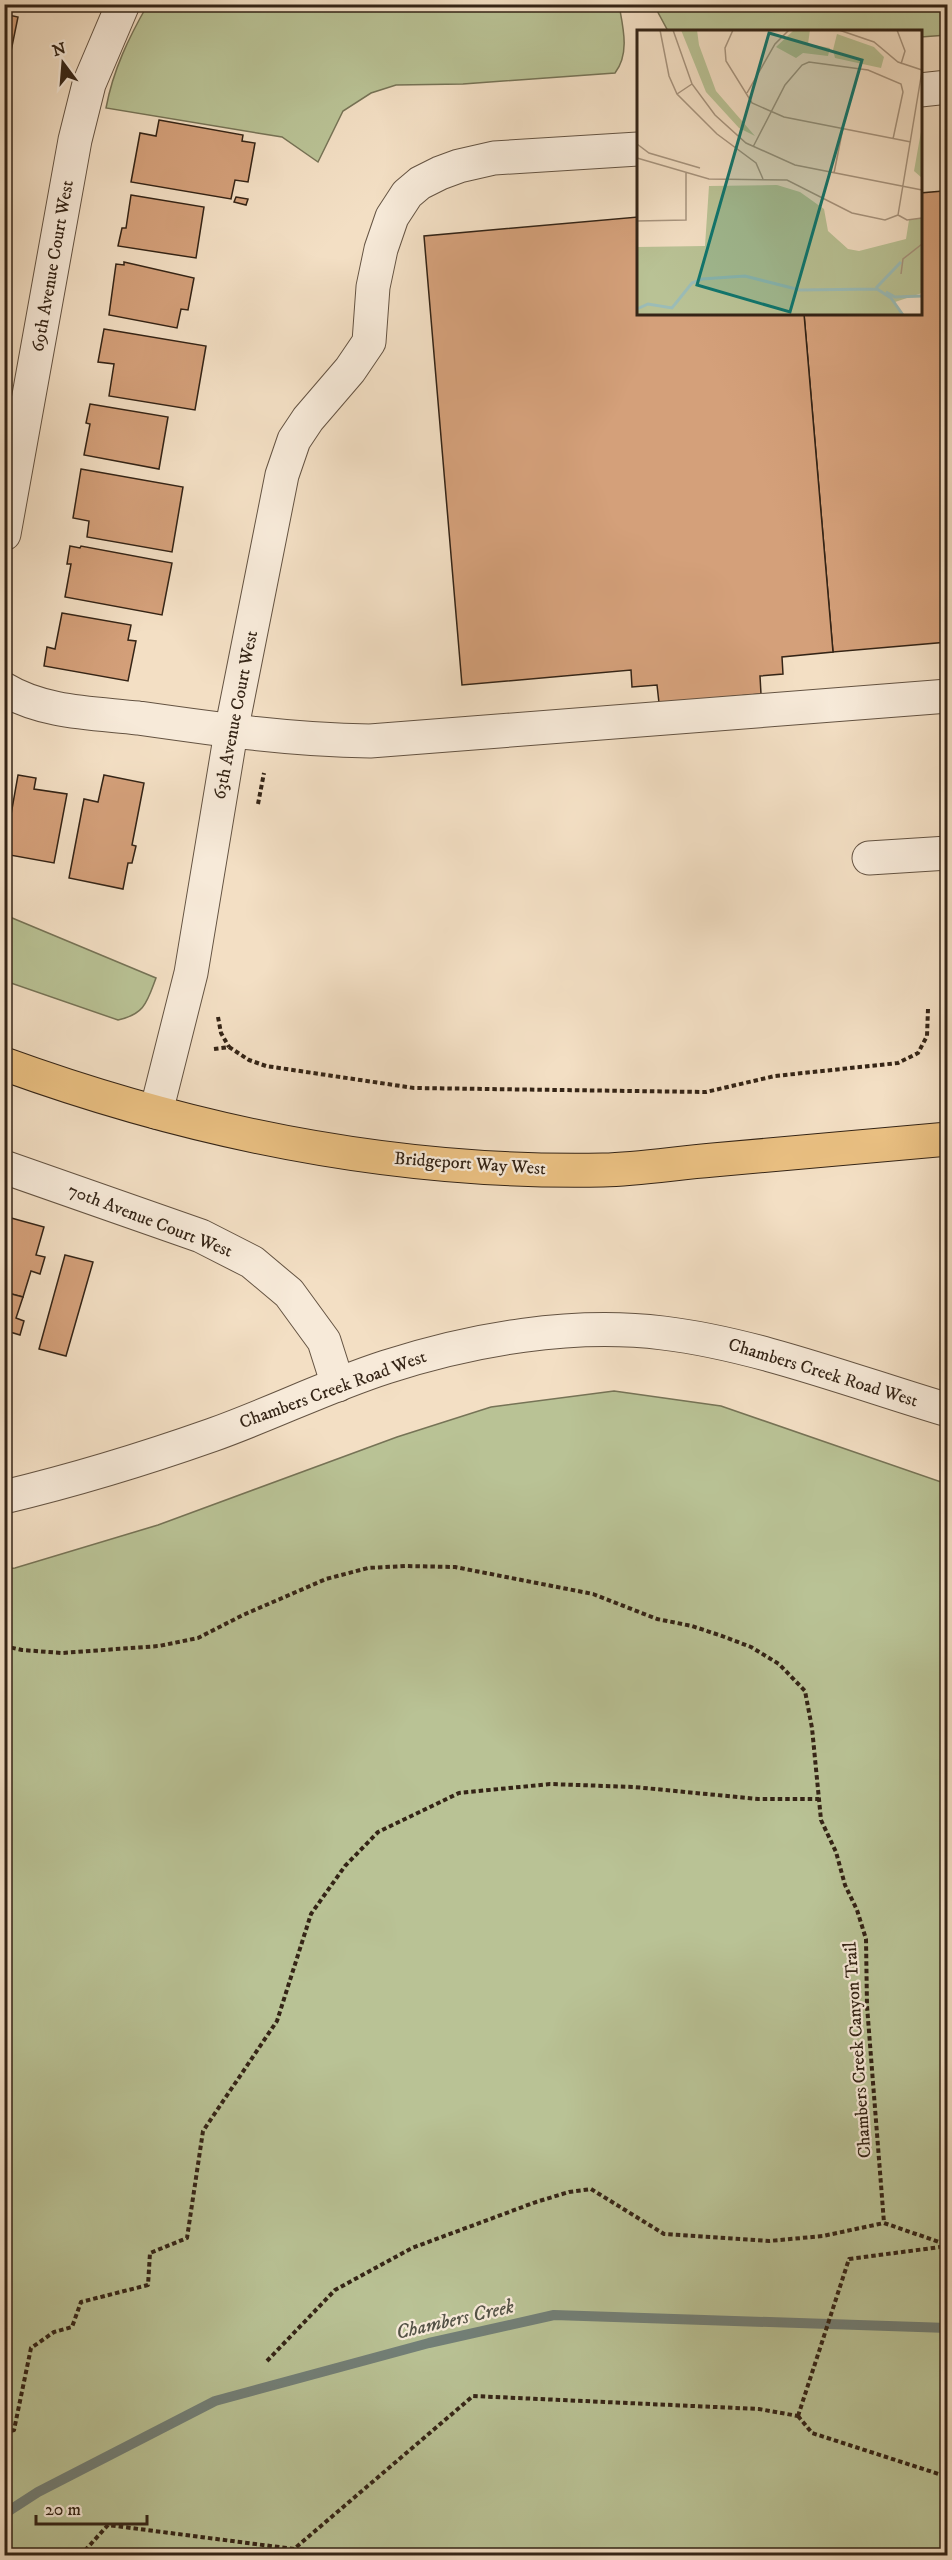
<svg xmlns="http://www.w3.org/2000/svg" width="952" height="2560" viewBox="0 0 952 2560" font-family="'IM FELL DW Pica',serif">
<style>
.green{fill:#b9c295;stroke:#767356;stroke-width:1.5}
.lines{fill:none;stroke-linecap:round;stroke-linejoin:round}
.stream{stroke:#727f77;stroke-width:10}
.building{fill:#d4a07a;stroke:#342416;stroke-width:1.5}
.minor-casing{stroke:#645342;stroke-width:35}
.major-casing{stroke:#342416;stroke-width:35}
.path{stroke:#342416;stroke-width:4;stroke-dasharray:4.5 3;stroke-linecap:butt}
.minor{stroke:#f7ead9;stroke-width:33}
.major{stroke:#eac082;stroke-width:33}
.labels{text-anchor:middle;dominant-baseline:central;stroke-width:4.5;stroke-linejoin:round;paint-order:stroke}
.street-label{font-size:18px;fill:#342416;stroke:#f7ead9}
.water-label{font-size:20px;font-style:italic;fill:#535246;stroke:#f7ead9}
.inset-river{fill:none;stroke:#9bbcb7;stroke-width:3}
.inset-road{fill:none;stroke:#a7947e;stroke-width:1.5}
.view{fill:#0f766e;fill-opacity:0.15;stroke:#0f766e;stroke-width:3}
.inset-edge{fill:none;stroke:#342416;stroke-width:3}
</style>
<rect width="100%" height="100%" fill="#f3dfc4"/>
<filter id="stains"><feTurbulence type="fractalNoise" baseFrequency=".00333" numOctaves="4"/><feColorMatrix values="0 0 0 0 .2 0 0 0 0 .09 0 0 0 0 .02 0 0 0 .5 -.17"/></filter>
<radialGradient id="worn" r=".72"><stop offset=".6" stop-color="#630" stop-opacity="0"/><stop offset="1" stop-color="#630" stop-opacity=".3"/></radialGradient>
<g class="green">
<path d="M148 4 619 5C623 27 630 54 615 73L463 84 396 85 371 93 343 111 318 162 282 137 106 108C113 70 129 37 148 4Z"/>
<polygon points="654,5 947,5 947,35 921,37 920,32 668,31"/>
<path d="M5 915 156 978C147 1002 145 1014 118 1020L5 981Z"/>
<polygon points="614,1391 721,1406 947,1484 947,2555 5,2555 5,1569 15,1568 158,1525 397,1437 491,1407"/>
</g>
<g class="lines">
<polyline class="stream" points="4,2514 38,2492 215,2401 429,2343 554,2315 948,2328"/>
</g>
<g class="building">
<polygon points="4,14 18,17 10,56 6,55 4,65"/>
<polygon points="159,120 243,135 242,141 255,143 248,182 235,180 231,199 131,182 140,133 156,136"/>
<polygon points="948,182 948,642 833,652 804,314 920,314 920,193 943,191"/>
<polygon points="131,195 204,207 196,258 118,246 122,228 126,228"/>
<polygon points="236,197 248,199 246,205 234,202"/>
<polygon points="638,217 638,314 804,314 833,652 782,657 783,674 760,676 761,694 659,703 657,685 632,687 631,670 462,685 424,236"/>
<polygon points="124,262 194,278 188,310 181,309 177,328 109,315 116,264 124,265"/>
<polygon points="104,329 206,346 195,410 109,396 114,364 98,362"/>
<polygon points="90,404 168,417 159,469 84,455 90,424 86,423"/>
<polygon points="81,469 183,487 172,552 87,537 89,521 73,518"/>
<polygon points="70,546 80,548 81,546 172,563 162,615 65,597 71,564 67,564"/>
<polygon points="62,613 131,625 128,640 136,641 128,681 44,666 47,647 55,649"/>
<polygon points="18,775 36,778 34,789 67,794 54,863 4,854"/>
<polygon points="104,775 144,783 132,845 136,846 132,863 128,863 123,889 69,878 84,799 98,802"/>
<polygon points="4,1216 44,1227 36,1255 45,1257 40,1274 31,1271 23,1297 4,1292"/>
<polygon points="65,1255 93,1262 66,1356 39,1349"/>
<polygon points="4,1292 23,1297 16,1318 24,1321 20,1335 10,1332 4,1353"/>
</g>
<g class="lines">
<g class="minor-casing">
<g id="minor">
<polyline points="920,90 948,87"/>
<polyline points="4,534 75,140 89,84 123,4"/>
<path d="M4 689C43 713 94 713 138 718 215 729 291 740 370 741L948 696"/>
<polyline points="869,858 948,853"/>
<polyline points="156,1112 191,973 231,732 282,475 294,440 308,419 350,370 369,342 373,287 381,249 392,217 407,194 420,183 440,173 459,166 494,158 638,149"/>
<polyline points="4,1167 201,1236 252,1262 289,1293 324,1341 338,1385"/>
<path d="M4 1497C75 1480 144 1459 212 1435 271 1414 327 1386 386 1367 473 1339 572 1322 663 1333 756 1344 857 1383 948 1410"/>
</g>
</g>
<g class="major-casing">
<path id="major" d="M4 1064C197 1134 397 1174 603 1170 639 1169 676 1163 713 1160 791 1153 869 1146 948 1139"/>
</g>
<g class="path">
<polyline points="258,804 264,773"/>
<polyline points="218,1017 221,1033 229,1047"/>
<polyline points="214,1049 229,1047 249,1060 266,1066 414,1088 706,1092 775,1076 898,1063 918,1053 927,1036 928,1009"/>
<polyline points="4,1646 22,1650 62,1653 159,1646 198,1638 243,1615 326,1579 368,1568 405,1566 455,1567 593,1594 657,1619 692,1626 722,1636 751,1647 779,1664 805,1691 812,1728 821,1820 836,1852 845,1885 857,1910 866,1939 867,2006 884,2223 948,2245"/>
<polyline points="267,2361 335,2290 412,2248 536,2202 569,2192 591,2189 664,2234 769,2241 823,2236 884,2223"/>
<polyline points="798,2416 849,2259 948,2246"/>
<polyline points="798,2416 812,2433 948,2477"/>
<polyline points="4,2433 14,2430 31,2348 54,2332 72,2327 81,2302 148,2285 150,2253 187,2238 203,2131 277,2021 311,1914 345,1866 378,1832 459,1793 550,1784 634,1787 758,1799 819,1799"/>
<polyline points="80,2556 108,2525 294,2549 473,2396 759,2409 798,2416"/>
</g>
<use href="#minor" class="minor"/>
<use href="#major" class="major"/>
</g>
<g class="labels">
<g class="street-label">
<text transform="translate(53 266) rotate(-80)">69th Avenue Court West</text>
<text transform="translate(236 715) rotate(-79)">63th Avenue Court West</text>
<text transform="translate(470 1164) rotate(4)">Bridgeport Way West</text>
<text transform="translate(150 1221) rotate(21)">70th Avenue Court West</text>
<text transform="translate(823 1373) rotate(17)">Chambers Creek Road West</text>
<text transform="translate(333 1390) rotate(-20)">Chambers Creek Road West</text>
<text transform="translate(858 2050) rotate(-94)">Chambers Creek Canyon Trail</text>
</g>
<g class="water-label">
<text transform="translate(455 2320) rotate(-13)">Chambers Creek</text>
</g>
</g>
<g transform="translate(637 30)">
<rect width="285" height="285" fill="#f3dfc4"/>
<path d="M44 0H60L62 15 79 61 118 106 102 98 69 62ZM157 0H173L171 14 193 18 191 26 166 23 159 28 139 17ZM200 4 237 17 247 27 244 38 198 28 196 20ZM285 96V148L277 141ZM140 155 163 162 187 179 191 201 211 219 222 221 269 209 272 190 285 188V263L258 272 266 285H0V217L68 216 72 156Z" fill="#b9c295"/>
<path class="inset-river" d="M239 258 264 232M249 262 258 267 285 266M0 279 11 274 35 278 55 253 65 249 108 246 163 260 240 259 254 268 266 285"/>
<path class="inset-road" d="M23 0 32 46 40 64 80 104 119 133 126 149M36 0 55 54 78 85 109 113 158 135 285 160M96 0 88 18 89 31 115 73 147 87 274 112M202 0 237 12 261 32 285 40M260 0 268 21 264 34M110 63 138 14 152 0M40 64 55 54M0 114 12 123 63 138M116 117 148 55 165 35 172 32 231 40 264 54 266 62 256 109M0 128 72 149 150 150 215 183 248 190 261 185M197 143 206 98M261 185 285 41M261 185 270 190 285 188M0 191 49 190V142M264 244 266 229 285 214"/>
<path class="view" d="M132 3 225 30 153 282 60 255Z"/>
<rect width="285" height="285" class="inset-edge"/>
</g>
<rect width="952" height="2560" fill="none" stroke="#f3dfc4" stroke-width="24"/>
<rect x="6" y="6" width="940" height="2548" fill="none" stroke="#342416" stroke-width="3"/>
<rect x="12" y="12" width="928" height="2536" fill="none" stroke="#342416" stroke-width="1.5"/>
<g transform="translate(63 63) rotate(344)" stroke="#f7ead9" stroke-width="4.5" paint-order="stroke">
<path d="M0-4.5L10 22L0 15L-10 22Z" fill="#342416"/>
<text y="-9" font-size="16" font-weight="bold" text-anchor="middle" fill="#342416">N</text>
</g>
<path d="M36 2515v9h111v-9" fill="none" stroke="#342416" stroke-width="3"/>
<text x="45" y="2515" font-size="18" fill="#342416" stroke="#f7ead9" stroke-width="4.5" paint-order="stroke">20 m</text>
<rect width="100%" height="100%" filter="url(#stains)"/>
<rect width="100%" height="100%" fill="url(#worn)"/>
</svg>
